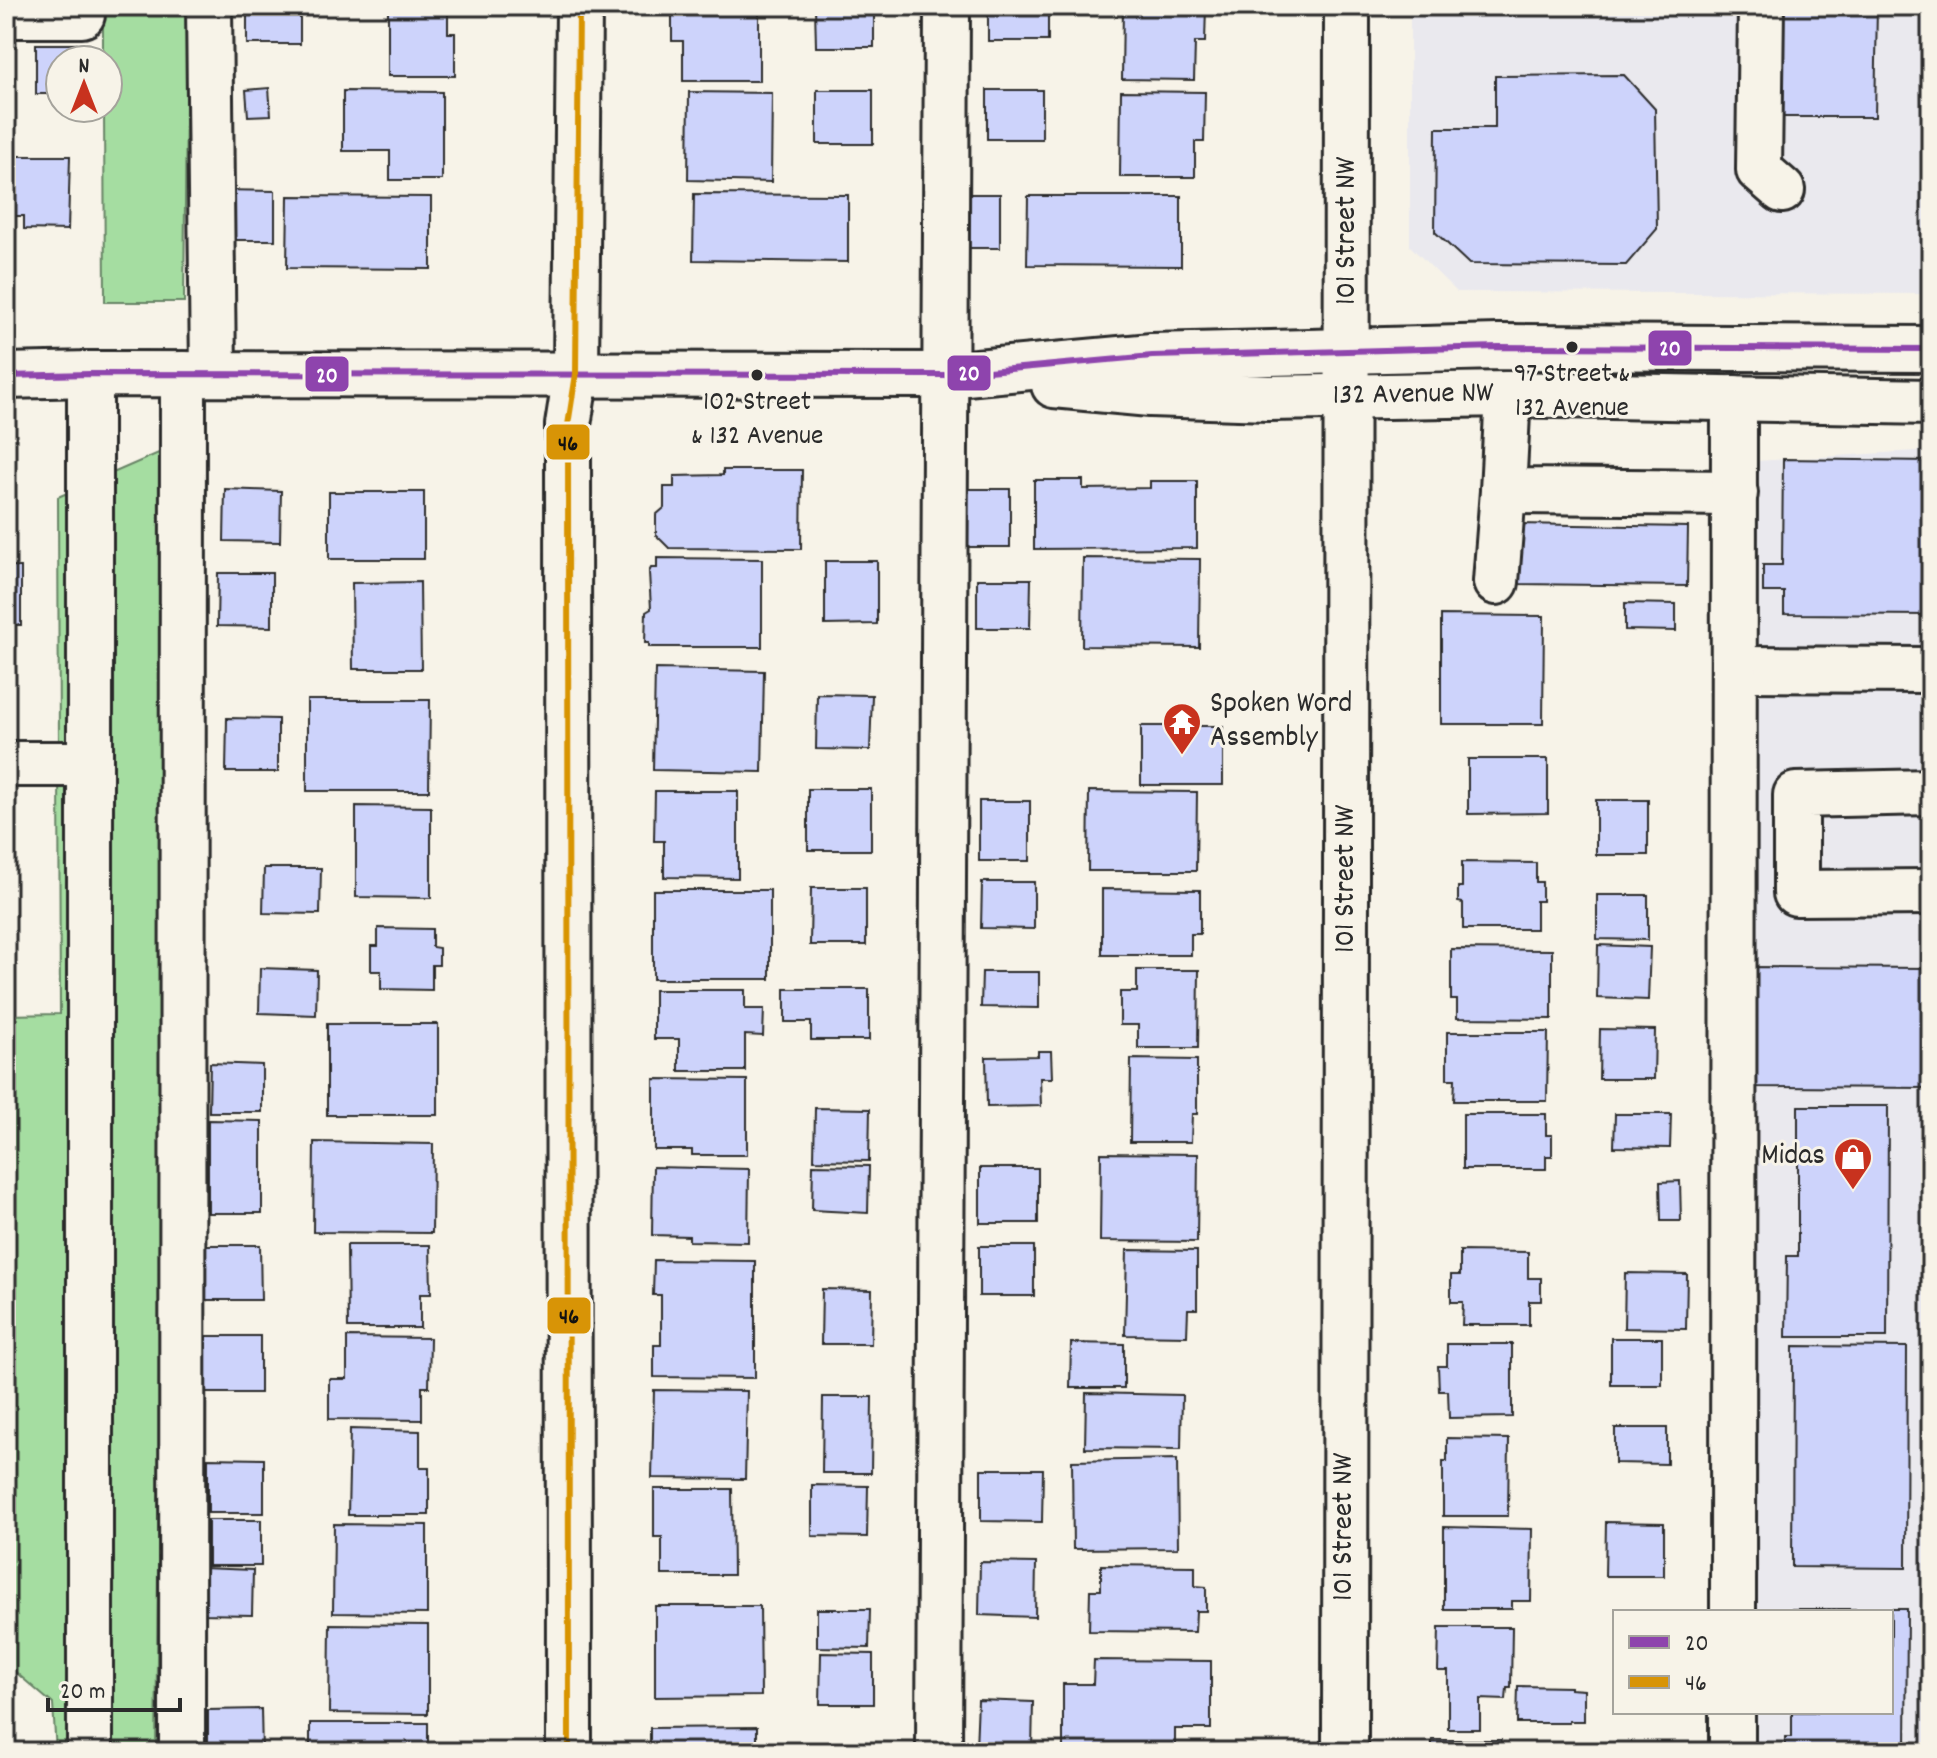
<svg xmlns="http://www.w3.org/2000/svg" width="1937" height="1758" viewBox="0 0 1937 1758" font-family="Dekko,sans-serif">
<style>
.built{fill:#eae9ee}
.green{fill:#a5dda1;stroke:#688466;stroke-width:2}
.building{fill:#cdd3fb;stroke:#2b2b2b;stroke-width:2}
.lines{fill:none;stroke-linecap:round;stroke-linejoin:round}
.minor-casing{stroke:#2b2b2b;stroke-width:50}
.minor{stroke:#f7f3e8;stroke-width:44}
.bus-1-casing{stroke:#f7f3e8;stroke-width:12}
.bus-2-casing{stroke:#f7f3e8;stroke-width:12}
.bus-1{stroke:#8e44ad;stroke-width:6}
.bus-2{stroke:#d89406;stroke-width:6}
.bus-dot{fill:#2b2b2b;stroke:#f7f3e8;stroke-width:3}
.labels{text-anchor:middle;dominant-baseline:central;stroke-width:6;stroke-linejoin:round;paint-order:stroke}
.bus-label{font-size:28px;fill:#2b2b2b;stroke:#f7f3e8}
.street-label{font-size:30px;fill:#2b2b2b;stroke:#f7f3e8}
.poi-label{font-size:30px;fill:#2b2b2b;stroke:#f7f3e8;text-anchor:start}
.line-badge{stroke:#f7f3e8;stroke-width:3}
.badge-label{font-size:22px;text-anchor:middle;font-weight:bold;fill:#fff}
.pale-badge-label{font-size:22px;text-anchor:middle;font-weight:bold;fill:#111}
</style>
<rect width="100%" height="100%" fill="#f7f3e8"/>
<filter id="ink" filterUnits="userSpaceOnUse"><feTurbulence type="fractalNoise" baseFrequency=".0125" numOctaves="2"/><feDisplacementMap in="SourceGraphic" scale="16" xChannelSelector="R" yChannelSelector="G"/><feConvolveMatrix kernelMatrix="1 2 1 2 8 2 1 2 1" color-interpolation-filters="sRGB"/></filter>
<g filter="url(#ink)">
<g class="built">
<polygon points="1410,6 1931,6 1931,294 1457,292 1410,246"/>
<polygon points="1931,450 1931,1752 1751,1752 1752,1712 1891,1712 1891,1612 1752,1612 1756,461"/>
</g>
<g class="green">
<polygon points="103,6 187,6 184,302 105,302 104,108 108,108 108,60 103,60"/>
<polygon points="170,448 156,1752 56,1752 53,1704 6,1664 6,1015 60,1014 58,497"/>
</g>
<g class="building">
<rect x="247" y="6" width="53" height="38"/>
<polygon points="388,6 448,6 448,33 455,33 455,76 388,76"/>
<polygon points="672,6 759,6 759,81 683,81 683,41 672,41"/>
<polygon points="815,6 874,6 874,47 816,47"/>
<rect x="988" y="6" width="60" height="35"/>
<polygon points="1123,6 1206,6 1205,42 1195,42 1194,80 1122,79"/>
<polygon points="1771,6 1877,6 1875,117 1770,117"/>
<polygon points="36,44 89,44 89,60 60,60 60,94 36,94"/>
<polygon points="1624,75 1655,109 1657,229 1626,265 1469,264 1435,232 1436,128 1495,128 1495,76"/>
<polygon points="269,88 271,115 248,116 246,90"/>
<rect x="817" y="90" width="56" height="54"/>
<rect x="987" y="90" width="55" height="49"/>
<polygon points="343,91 442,92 442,180 390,180 390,151 343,151"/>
<polygon points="1121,91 1205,92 1204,142 1195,142 1195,177 1120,177"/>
<polygon points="689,92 772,93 771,182 688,180"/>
<polygon points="6,156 70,156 68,230 24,229 24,216 6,216"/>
<polygon points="220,190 275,191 275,240 220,240"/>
<polygon points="694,194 848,195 848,262 693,260"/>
<rect x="951" y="194" width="49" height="54"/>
<polygon points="288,196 431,197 431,269 287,268"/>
<polygon points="1028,196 1181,196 1181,266 1027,265"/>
<polygon points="1783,459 1931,461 1931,615 1784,614 1784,592 1763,592 1763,565 1782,565"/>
<polygon points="723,470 802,470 801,549 669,548 656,535 656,515 664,508 664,487 674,487 674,476 723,475"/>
<polygon points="1034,480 1083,480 1083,489 1150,488 1150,481 1197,481 1197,548 1034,549"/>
<polygon points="225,489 281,491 280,542 224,541"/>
<rect x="954" y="489" width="56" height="58"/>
<rect x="329" y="492" width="95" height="67"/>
<polygon points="1518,524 1688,527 1687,586 1518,584"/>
<polygon points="657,558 762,559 762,647 649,647 649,643 645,643 646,612 651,609 649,572 651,568 657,568"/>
<polygon points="1083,558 1200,559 1199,647 1082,646"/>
<polygon points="825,561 877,561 877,624 825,625"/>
<rect x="6" y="567" width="15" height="58"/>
<polygon points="218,573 272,573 272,627 217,626"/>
<polygon points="977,579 1031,579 1030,628 977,628"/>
<polygon points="420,582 421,669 353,669 352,583"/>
<polygon points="1625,603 1676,604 1676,631 1625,630"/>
<polygon points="1441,615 1544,616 1543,724 1441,724"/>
<polygon points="655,669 764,671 762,772 653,770"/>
<polygon points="817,694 872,695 870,750 816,749"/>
<polygon points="307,700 430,700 429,791 307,791"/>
<polygon points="227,718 278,719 278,772 226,772"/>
<rect x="1141" y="726" width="82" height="59"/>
<polygon points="1468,759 1548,759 1548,813 1468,814"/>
<rect x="808" y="789" width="63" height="61"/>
<polygon points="655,791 738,791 738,878 664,877 664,841 654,841"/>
<polygon points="1089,791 1197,792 1196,871 1088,871"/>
<rect x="1596" y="800" width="52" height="55"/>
<rect x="979" y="801" width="51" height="60"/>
<polygon points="356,806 431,807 431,898 356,897"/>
<polygon points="1462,862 1536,863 1536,882 1542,882 1542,901 1536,901 1536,929 1463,929 1463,903 1458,902 1458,887 1462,887"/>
<polygon points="264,868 321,868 320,914 263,913"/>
<polygon points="982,882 1034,882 1034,929 981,928"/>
<polygon points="811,888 866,888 866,945 810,945"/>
<polygon points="1102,889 1200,890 1200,934 1191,934 1191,955 1102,955"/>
<rect x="653" y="890" width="117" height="89"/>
<polygon points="1597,895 1648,895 1648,940 1597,939"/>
<rect x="6" y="907" width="3" height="57"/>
<polygon points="378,928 432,929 432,947 439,948 439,965 432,965 432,990 381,989 381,971 371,971 371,946 378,946"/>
<polygon points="1598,945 1650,947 1648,1000 1597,998"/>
<polygon points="1451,949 1552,950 1552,1019 1457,1018 1457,1000 1451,1000"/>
<polygon points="1749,967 1931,968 1931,1088 1749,1087"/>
<polygon points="260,968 317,970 316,1015 259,1013"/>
<polygon points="1137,970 1199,970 1198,1048 1138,1048 1138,1025 1120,1025 1120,992 1137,992"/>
<polygon points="982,972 1039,972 1039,1008 981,1007"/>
<polygon points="785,989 869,989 869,1040 811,1040 811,1022 785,1022"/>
<polygon points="654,990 745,990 745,1009 764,1009 763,1036 745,1035 745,1071 679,1071 679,1039 654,1039"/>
<rect x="327" y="1024" width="111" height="91"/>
<polygon points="1600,1029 1655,1030 1654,1079 1599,1079"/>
<polygon points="1447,1032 1548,1032 1547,1101 1454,1101 1455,1079 1447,1079"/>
<polygon points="1038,1051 1051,1051 1052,1078 1040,1078 1041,1106 987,1107 986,1057 1038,1056"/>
<polygon points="1131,1059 1197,1060 1197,1114 1192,1114 1191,1142 1130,1142"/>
<polygon points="210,1063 262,1065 262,1112 209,1112"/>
<polygon points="654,1079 747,1080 747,1155 692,1155 692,1150 654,1150"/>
<polygon points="1798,1106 1888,1106 1887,1337 1786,1337 1787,1256 1798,1256"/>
<polygon points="815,1108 870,1109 869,1161 814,1160"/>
<polygon points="1463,1114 1546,1114 1546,1135 1552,1135 1552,1156 1546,1156 1546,1169 1463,1169"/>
<polygon points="1615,1114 1671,1114 1670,1148 1614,1147"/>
<polygon points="208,1120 262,1121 262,1213 208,1213"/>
<polygon points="314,1142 433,1144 432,1233 313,1232"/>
<polygon points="1101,1153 1198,1154 1197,1242 1100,1241"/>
<polygon points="813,1165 869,1166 868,1213 812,1210"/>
<polygon points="653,1167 749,1169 748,1242 689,1241 689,1236 652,1235"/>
<rect x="980" y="1168" width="58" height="55"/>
<polygon points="1680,1181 1681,1221 1661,1221 1660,1182"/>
<polygon points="204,1245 260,1245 261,1300 205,1300"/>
<polygon points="347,1245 430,1245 431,1294 420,1294 420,1328 348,1328"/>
<rect x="979" y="1246" width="55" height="50"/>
<polygon points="1127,1250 1197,1251 1197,1309 1188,1309 1187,1336 1125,1335"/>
<polygon points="1460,1251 1528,1252 1528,1278 1541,1278 1541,1301 1529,1301 1529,1325 1462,1325 1463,1302 1451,1302 1451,1275 1460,1275"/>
<polygon points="654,1260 755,1261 755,1378 654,1377 654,1345 661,1345 661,1295 653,1295"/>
<polygon points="1625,1273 1687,1274 1686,1329 1624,1328"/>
<polygon points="822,1289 872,1290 871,1344 821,1344"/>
<polygon points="205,1336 260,1336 260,1393 206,1393"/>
<polygon points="347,1337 430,1338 429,1387 422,1387 422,1420 329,1419 329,1379 347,1379"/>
<rect x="1611" y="1338" width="51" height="47"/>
<polygon points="1071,1343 1124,1344 1124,1388 1070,1388"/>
<polygon points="1447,1344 1512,1344 1512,1417 1449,1418 1448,1391 1439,1391 1438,1366 1447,1366"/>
<polygon points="1793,1346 1907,1347 1906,1568 1792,1567"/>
<polygon points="654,1390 747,1391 745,1479 652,1478"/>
<polygon points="1086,1393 1182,1395 1181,1449 1085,1448"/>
<polygon points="823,1397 872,1397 871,1473 822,1473"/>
<polygon points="1615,1428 1667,1428 1667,1464 1615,1463"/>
<polygon points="350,1429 420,1431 420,1468 429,1468 429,1515 348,1515"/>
<polygon points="1447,1438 1509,1439 1508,1516 1443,1516 1443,1461 1447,1461"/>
<polygon points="208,1458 264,1459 264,1513 208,1513"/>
<polygon points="1177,1459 1178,1548 1073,1549 1072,1461"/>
<polygon points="981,1469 1043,1469 1042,1522 981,1521"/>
<polygon points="812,1485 868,1486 867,1537 812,1536"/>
<polygon points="654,1489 732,1489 733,1575 662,1575 662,1537 654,1537"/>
<rect x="208" y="1520" width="53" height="46"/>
<polygon points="1606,1522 1664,1523 1664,1576 1605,1576"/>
<polygon points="334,1524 427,1525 427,1614 333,1613"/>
<polygon points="1444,1527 1532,1529 1531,1601 1512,1601 1512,1609 1444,1609"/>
<polygon points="980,1562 1036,1563 1035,1617 979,1615"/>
<polygon points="1101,1565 1195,1566 1195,1586 1206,1587 1206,1611 1196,1611 1195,1632 1089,1631 1090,1590 1101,1590"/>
<polygon points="202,1568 253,1570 252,1615 201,1614"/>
<polygon points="655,1606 760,1606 761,1696 655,1697"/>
<polygon points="817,1609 870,1609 869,1648 817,1647"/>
<polygon points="1792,1609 1907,1609 1906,1752 1785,1752 1785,1737 1792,1737 1792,1712 1891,1712 1891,1612 1792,1612"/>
<polygon points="330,1624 428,1625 428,1714 329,1713"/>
<polygon points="1439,1627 1512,1627 1511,1688 1507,1688 1506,1700 1480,1699 1480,1729 1448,1729 1448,1671 1438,1671"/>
<polygon points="821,1653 873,1654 873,1704 820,1704"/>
<polygon points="1094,1660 1211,1661 1211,1729 1175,1729 1175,1751 1063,1751 1063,1684 1093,1684"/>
<polygon points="1518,1686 1570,1687 1570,1689 1584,1690 1584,1721 1569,1721 1569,1723 1517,1723"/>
<polygon points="978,1700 1033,1702 1032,1750 976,1748"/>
<polygon points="261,1709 262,1752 208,1752 208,1710"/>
<rect x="310" y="1723" width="118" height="29"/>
<polygon points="757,1727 757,1752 650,1752 650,1728"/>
<rect x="1432" y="1740" width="69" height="12"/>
</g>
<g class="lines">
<g class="minor-casing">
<g id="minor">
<polyline points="209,6 213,374"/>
<polyline points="1761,6 1759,170 1782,190"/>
<polyline points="6,15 82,15"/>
<polyline points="90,374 90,1752"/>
<polyline points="6,376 90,374 944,375 1152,356 1499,347 1931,349"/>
<polyline points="1054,385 1150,394 1268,398 1508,394 1931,402"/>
<polyline points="1508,394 1503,491 1735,493"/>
<polyline points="1496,582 1503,491"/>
<polyline points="1736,669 1931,670"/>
<polyline points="6,764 90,764"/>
<polyline points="1931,792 1796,795 1796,893 1931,892"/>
<polyline points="1733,1612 1734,398"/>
<polyline points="182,1752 183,374"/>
<polyline points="569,1752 568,425 576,374 579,6"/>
<polyline points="939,1752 947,6"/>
<polyline points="1345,1752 1347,6"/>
<polyline points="1732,1752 1732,1712"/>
</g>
</g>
<use href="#minor" class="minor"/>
<g class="bus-1-casing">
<polyline id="bus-1" points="6,376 90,374 944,375 1152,356 1499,347 1931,349"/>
</g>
<g class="bus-2-casing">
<polyline id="bus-2" points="569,1752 568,425 576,374 579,6"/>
</g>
<use href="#bus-1" class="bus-1"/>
<use href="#bus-2" class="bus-2"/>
</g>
</g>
<defs>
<g id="temple-pin" transform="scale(2)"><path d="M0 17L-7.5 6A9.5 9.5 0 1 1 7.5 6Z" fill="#c8321e" stroke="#f7f3e8"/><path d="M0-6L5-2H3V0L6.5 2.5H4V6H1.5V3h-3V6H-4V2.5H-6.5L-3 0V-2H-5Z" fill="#fff"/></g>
<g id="shop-pin" transform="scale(2)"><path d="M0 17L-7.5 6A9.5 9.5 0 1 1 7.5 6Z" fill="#c8321e" stroke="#f7f3e8"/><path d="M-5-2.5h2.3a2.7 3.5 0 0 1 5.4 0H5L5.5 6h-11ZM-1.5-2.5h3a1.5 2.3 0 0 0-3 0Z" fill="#fff"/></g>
</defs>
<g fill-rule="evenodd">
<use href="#temple-pin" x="1182" y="722"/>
<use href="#shop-pin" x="1853" y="1157"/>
</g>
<g class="bus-dot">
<circle cx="1572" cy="347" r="7"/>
<circle cx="757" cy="375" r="7"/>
</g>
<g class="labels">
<g class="bus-label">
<text x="1572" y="376">97 Street &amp;<tspan x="1572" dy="34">132 Avenue</tspan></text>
<text x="757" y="404">102 Street<tspan x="757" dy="34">&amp; 132 Avenue</tspan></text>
</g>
<g class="street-label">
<text transform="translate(1348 231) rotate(-90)">101 Street NW</text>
<text transform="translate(1413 396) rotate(-1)">132 Avenue NW</text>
<text transform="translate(1347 879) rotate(-90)">101 Street NW</text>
<text transform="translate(1345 1527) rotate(-90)">101 Street NW</text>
</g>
<g class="poi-label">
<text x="1210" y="705">Spoken Word<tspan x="1210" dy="34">Assembly</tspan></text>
<text x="1825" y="1157" text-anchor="end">Midas</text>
</g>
</g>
<g class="line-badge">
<rect x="1647" y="329" width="46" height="38" rx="8" fill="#8e44ad"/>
<rect x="946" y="354" width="46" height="38" rx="8" fill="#8e44ad"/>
<rect x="304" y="355" width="46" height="38" rx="8" fill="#8e44ad"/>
<rect x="545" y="423" width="46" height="38" rx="8" fill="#d89406"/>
<rect x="546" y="1296" width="46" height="39" rx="8" fill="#d89406"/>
</g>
<g class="badge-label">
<text x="1670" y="355">20</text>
<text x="969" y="380">20</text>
<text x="327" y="382">20</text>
</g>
<g class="pale-badge-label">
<text x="568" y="450">46</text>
<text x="569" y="1323">46</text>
</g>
<rect width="1937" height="1758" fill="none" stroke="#f7f3e8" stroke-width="32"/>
<rect x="16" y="16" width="1905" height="1726" fill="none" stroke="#2b2b2b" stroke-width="3" filter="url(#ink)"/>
<rect x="1613" y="1610" width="280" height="104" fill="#f7f3e8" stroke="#a5a39c" stroke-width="2"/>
<rect x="1629" y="1636" width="40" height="12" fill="#8e44ad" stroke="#a5a39c" stroke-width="2"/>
<text x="1685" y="1650" font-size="24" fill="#2b2b2b">20</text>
<rect x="1629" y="1676" width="40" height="12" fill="#d89406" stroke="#a5a39c" stroke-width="2"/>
<text x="1685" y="1690" font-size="24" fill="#2b2b2b">46</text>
<g transform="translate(84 84)"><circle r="38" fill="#f7f3e8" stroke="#a5a39c" stroke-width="2"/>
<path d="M0-6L14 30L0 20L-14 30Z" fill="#c8321e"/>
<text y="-12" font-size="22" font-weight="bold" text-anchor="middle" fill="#2b2b2b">N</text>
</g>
<path d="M48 1698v12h132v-12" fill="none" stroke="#2b2b2b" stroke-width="4"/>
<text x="60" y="1698" font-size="24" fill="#2b2b2b" stroke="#f7f3e8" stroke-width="6" paint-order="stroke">20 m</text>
</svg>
